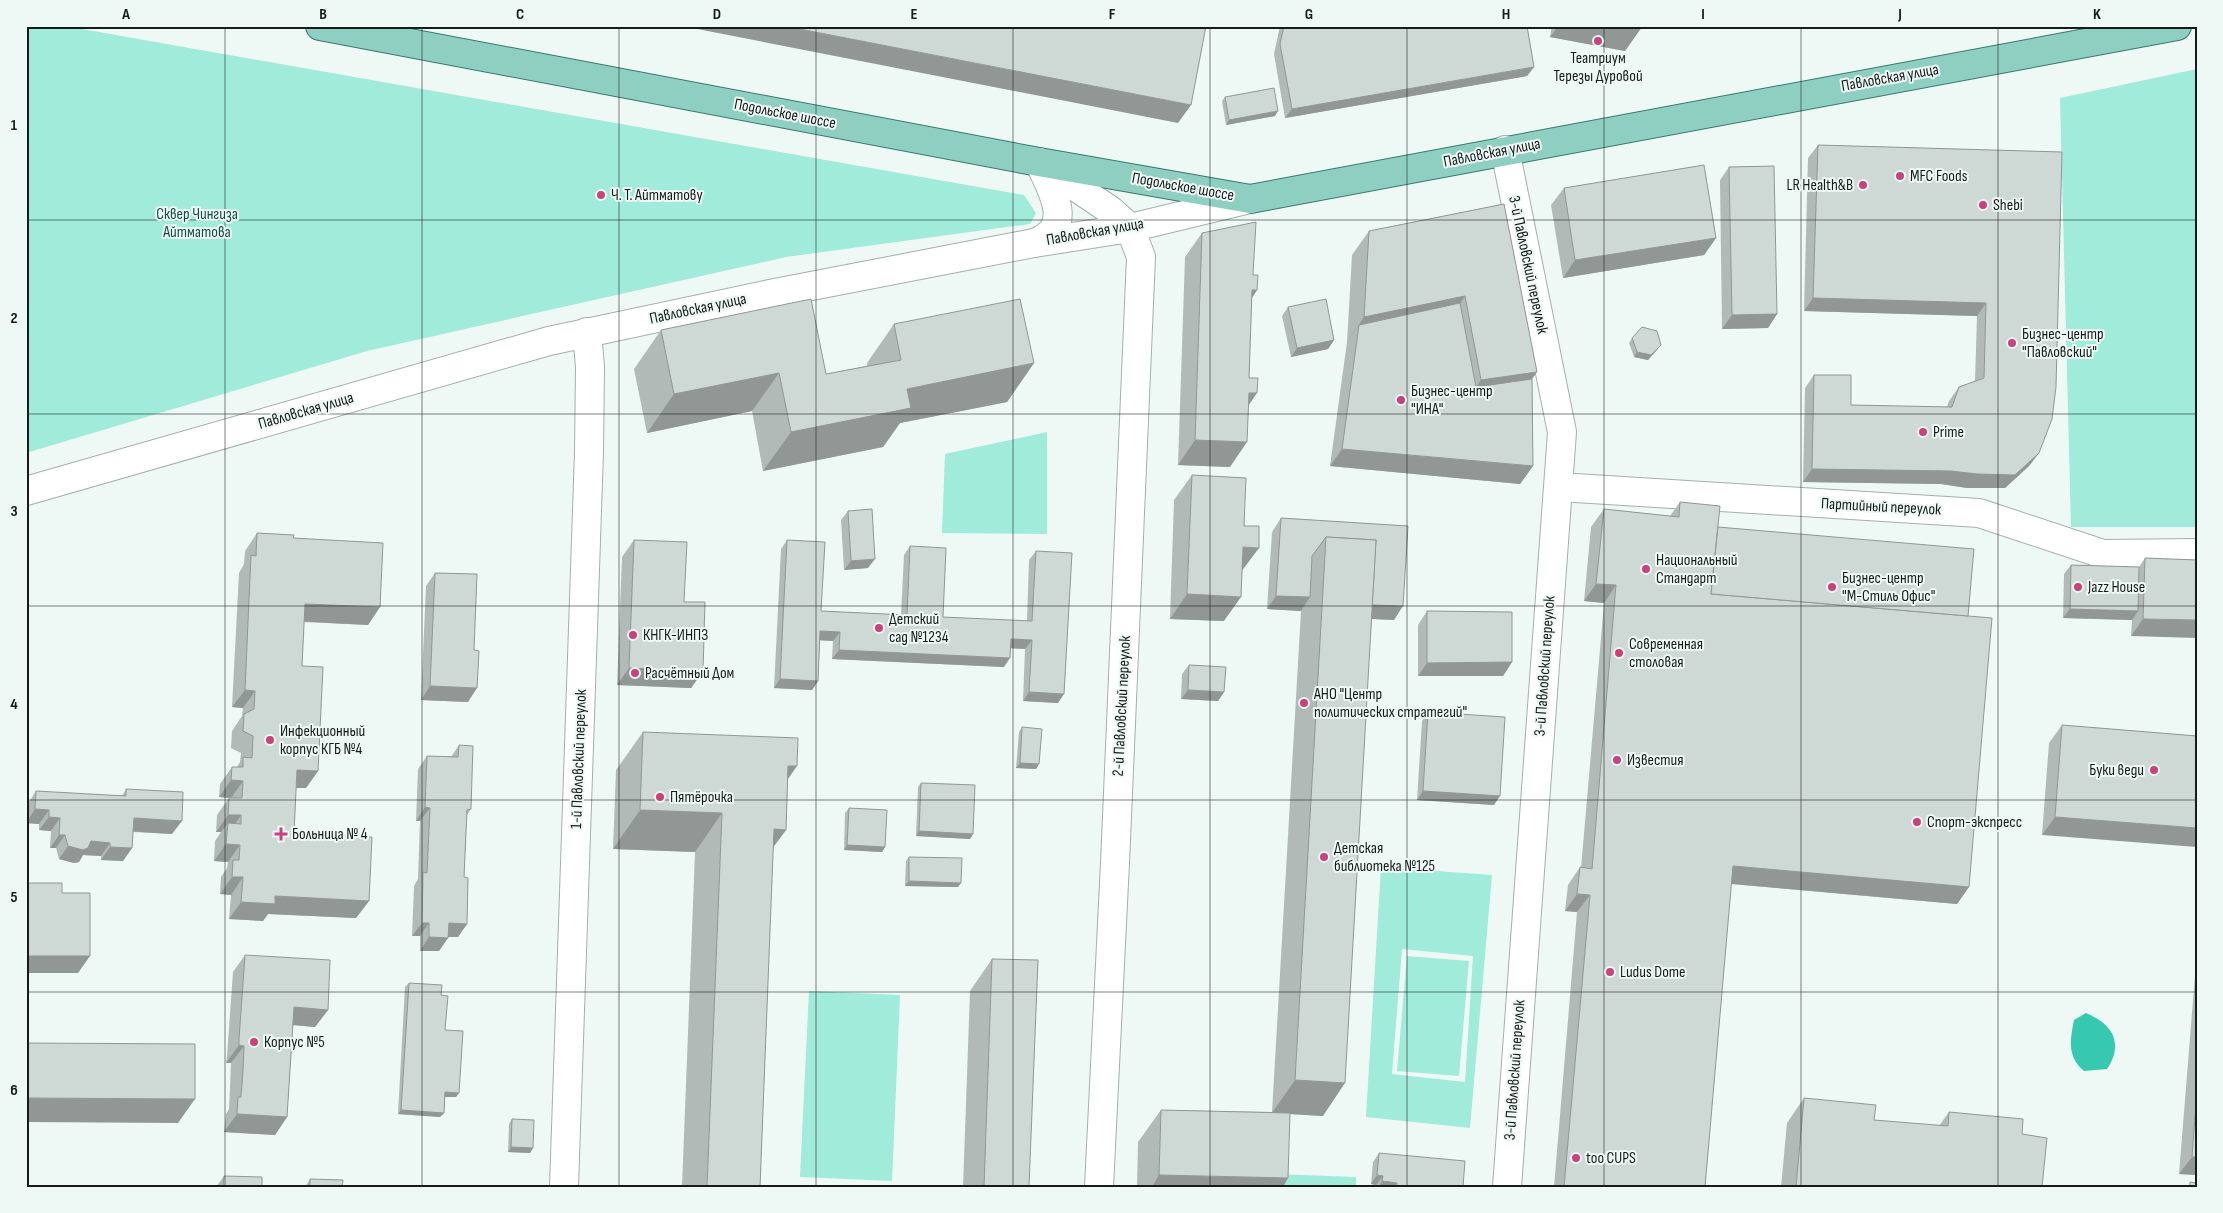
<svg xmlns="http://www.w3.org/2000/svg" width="2223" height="1213" viewBox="0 0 2223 1213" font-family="'Sofia Sans Condensed',sans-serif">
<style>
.green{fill:#a0ebda;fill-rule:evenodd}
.water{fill:#36c9b0}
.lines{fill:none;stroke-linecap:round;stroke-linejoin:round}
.minor-casing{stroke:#a5afac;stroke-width:30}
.primary-casing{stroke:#347b6d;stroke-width:30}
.minor{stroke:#fff;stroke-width:28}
.primary{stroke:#8ecfc2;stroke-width:28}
.wall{fill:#b1bab7}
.shaded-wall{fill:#909795}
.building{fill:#ced8d5;stroke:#909795}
.grid{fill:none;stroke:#171b1a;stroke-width:1;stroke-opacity:0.55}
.poi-dot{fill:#ca417b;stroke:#eef9f6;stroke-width:2}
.labels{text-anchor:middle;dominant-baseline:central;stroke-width:4;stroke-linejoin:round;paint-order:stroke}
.poi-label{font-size:16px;fill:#171b1a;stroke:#eef9f6;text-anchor:start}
.street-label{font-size:16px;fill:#171b1a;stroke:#eef9f6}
.park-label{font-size:16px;fill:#124e43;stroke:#eef9f6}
.neatline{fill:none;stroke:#171b1a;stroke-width:2}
.grid-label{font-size:16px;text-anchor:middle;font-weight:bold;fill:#171b1a}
</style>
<rect width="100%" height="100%" fill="#eef9f6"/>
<g class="green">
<polygon points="26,26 65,26 1024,195 1036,213 1030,224 786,257 367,351 26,453"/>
<polygon points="2197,69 2197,527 2071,527 2060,98"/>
<polygon points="1047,432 1047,534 942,533 945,454"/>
<path d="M1381 867 1492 875 1470 1128 1366 1117ZM1402 949 1473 956 1465 1082 1392 1074Z"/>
<polygon points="1407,956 1469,961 1459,1076 1397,1071"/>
<polygon points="809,991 900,995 892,1181 800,1177"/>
<polygon points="1275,1174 1356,1177 1356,1187 1273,1187"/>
</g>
<path class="water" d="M2086 1013C2113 1024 2124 1044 2107 1069L2084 1071C2067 1057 2070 1040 2074 1020Z"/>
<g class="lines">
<g class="minor-casing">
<g id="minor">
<polyline points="1505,150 1562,432 1507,1187"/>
<polyline points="1039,162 1110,210 1130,228 1141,257 1115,863 1099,1187"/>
<path d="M1034 243C1076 227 1052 191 1039 162"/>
<polyline points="1559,487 1979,513 2103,554 2197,553"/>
<polyline points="26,491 549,341 770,294 1034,243 1130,228 1250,199"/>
<polyline points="564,1187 589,452 590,367 587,332"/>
</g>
</g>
<g class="primary-casing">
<polyline id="primary" points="320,26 1039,162 1250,199 2177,26"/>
</g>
<use href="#minor" class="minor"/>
<use href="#primary" class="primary"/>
</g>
<g class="wall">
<polygon points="1280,26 1527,26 1534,67 1527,76 1285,118 1274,54"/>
<polygon points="1552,26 1642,26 1625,51 1550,37"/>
<polygon points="1225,97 1275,116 1226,125 1222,101"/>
<polygon points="1818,145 2062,152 2039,453 2029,466 2005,488 1967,488 1941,484 1803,482 1805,388 1814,375 1851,405 1947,407 1949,401 1959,387 1975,381 1977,316 1804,311 1808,158"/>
<polygon points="1729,167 1777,314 1768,328 1722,329 1720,180"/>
<polygon points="1564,188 1716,238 1704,255 1563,278 1551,205"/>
<polygon points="1504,204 1537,372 1532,379 1533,466 1520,484 1330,466 1347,342 1352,255 1369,231"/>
<polygon points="1202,233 1253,275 1257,290 1252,298 1248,406 1230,467 1178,465 1185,257"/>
<polygon points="1288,307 1334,340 1328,349 1291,357 1282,316"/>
<polygon points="894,324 1034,363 1007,402 900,423 883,447 763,471 752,411 647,433 634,369 661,330 826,374 867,366 867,363"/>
<polygon points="1632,338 1658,349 1648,360 1634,357 1629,343"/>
<polygon points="1192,475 1242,571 1224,621 1170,619 1174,500"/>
<polygon points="1680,502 1718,527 1968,616 1969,887 1957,904 1731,884 1705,1187 1554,1187 1577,912 1565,911 1568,885 1580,867 1581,868 1604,603 1584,601 1591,527 1604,509 1670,516"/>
<polygon points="848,511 868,568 844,570 841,520"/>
<polygon points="1281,518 1408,526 1394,620 1372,619 1323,1116 1290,1114 1283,1187 1137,1187 1138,1142 1161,1110 1272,1112 1301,611 1267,609 1272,532"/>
<polygon points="257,533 293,538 380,607 368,625 304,622 302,666 318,771 306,788 296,788 294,833 369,901 356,918 268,914 263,921 229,919 231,895 220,894 221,877 227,868 228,862 214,861 215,841 221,832 216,832 217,815 229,798 219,797 220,784 232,767 237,767 240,762 241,753 231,748 232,731 242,716 243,708 232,707 239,573 244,564 245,551"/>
<polygon points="634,540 684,602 703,671 691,688 617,685 622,557"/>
<polygon points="787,540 821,611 901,615 904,555 910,546 943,617 1027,621 1029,560 1036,551 1058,703 1023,701 1025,649 1011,648 1004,667 832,659 833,641 820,640 818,681 812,690 774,688 781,549"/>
<polygon points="2145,558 2197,560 2131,636 2132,620 2063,618 2064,574 2071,565 2139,567"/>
<polygon points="435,573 474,650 468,702 421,700 426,586"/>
<polygon points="1427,611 1512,662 1503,676 1418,676 1418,625"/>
<polygon points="1189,665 1224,692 1218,701 1181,699 1182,674"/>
<polygon points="1428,712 1494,805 1417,800 1422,721"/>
<polygon points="2062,725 2197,736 2042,835 2049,743"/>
<polygon points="1022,727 1039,764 1036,769 1016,768 1019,732"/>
<polygon points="643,732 788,780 786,830 773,847 760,1187 682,1187 695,852 613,849 616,770"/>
<polygon points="459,745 471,809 467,815 464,877 467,924 458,937 448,937 439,951 420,951 420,936 412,936 414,886 418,879 420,821 416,821 418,769 427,756 451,757"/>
<polygon points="921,783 973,834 970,839 916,836 918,787"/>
<polygon points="126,789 172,834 133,832 132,848 123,861 101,860 101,856 83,855 79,862 74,863 59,859 56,848 50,848 51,831 39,830 39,824 26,823 27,805 36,791 122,796"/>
<polygon points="849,808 885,847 882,852 844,850 845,813"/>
<polygon points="909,857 958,887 905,886 906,861"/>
<polygon points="2197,951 2197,1175 2179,1174"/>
<polygon points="245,955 328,1010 315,1027 293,1025 287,1117 275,1135 224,1132 226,1114 229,1109 230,1087 231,1063 226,1063 227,1056 233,972"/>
<polygon points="992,959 1029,1187 963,1187 970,991"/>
<polygon points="409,983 441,995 445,1030 456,1097 445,1097 444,1113 440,1117 398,1114 405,987"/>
<polygon points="1804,1098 1874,1120 1939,1126 1949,1112 2022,1134 2042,1187 1781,1187 1787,1123"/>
<polygon points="512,1119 533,1148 530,1153 508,1152 509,1124"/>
<polygon points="1379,1153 1463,1187 1376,1187 1376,1185 1371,1184 1373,1162"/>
<polygon points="224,1176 262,1187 271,1187 216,1187"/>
<polygon points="310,1179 342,1187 305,1187"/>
</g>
<g class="shaded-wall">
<polygon points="682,26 784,26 1191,105 1178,123"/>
<polygon points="1558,26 1640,26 1642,27 1625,51 1550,37"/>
<polygon points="1534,67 1527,76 1285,118 1292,109"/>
<polygon points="1278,111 1275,116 1226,125 1229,120"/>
<polygon points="1716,238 1704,255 1563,278 1575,260"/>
<polygon points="1252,290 1257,290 1240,315"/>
<polygon points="1465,296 1448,321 1359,325 1347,342 1364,317"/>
<polygon points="1813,298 1986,303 1977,316 1804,311"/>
<polygon points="1777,314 1768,328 1722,329 1732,315"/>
<polygon points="1334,340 1328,349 1291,357 1297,348"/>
<polygon points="1661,345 1648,360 1634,357 1637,352"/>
<polygon points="1034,363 1007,402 900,423 883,447 763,471 791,432 907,389"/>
<polygon points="1537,372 1519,397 1464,404 1481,380"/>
<polygon points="779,373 752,411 647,433 674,394"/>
<polygon points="1249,393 1257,393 1240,418"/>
<polygon points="1195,440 1247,442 1230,467 1178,465"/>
<polygon points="1342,449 1533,466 1520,484 1330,466"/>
<polygon points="2039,453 2029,466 2005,488 1967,488 1941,484 1803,482 1812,469"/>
<polygon points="1243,547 1259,548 1241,572"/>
<polygon points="875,559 868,568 844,570 851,561"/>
<polygon points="1596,584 1616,585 1604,603 1584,601"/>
<polygon points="1187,594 1241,597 1224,621 1170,619"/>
<polygon points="1276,596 1310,597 1301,611 1267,609"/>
<polygon points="305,604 380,607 368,625 293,621"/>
<polygon points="1360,605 1403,606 1394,620 1351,618"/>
<polygon points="2070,609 2138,611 2132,620 2063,618"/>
<polygon points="2143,619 2197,620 2197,638 2131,636"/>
<polygon points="820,631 840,632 833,641 814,640"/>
<polygon points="1011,639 1032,640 1025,649 1005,648"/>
<polygon points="839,650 1010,658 1004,667 832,659"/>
<polygon points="1512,662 1503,676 1418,676 1427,663"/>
<polygon points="629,668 703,671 691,688 617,685"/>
<polygon points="780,679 818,681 812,690 774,688"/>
<polygon points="430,686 477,688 468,702 421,700"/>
<polygon points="245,690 255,691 243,708 232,707"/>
<polygon points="1188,690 1224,692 1218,701 1181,699"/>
<polygon points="1029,692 1064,694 1058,703 1023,701"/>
<polygon points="1020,763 1039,764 1036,769 1016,768"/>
<polygon points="788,766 797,766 770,805"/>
<polygon points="297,770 318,771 306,788 285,788"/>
<polygon points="231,780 243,781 231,798 219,797"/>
<polygon points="1423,791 1500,796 1494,805 1417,800"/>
<polygon points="425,807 430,808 420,821 416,821"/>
<polygon points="35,809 49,810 39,824 26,823"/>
<polygon points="640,810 722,813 695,852 613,849"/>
<polygon points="228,815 241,815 229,833 228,823 221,832 216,832"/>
<polygon points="49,817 60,818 51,831 39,830"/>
<polygon points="2055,817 2197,828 2197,847 2042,835"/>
<polygon points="134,818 182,821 172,834 125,831"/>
<polygon points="774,829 786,830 758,868"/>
<polygon points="919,831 973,834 970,839 916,836"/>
<polygon points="59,835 65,835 56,848 50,848"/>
<polygon points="91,841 110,843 101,856 83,855 79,862 74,863 59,859 68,846"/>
<polygon points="226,844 240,845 228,862 214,861"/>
<polygon points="847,845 885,847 882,852 844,850"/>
<polygon points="110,847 132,848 123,861 101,860"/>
<polygon points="1733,866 1969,887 1957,904 1721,883"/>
<polygon points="232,877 243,877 231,895 220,894"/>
<polygon points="909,881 961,883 958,887 905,886"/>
<polygon points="1577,894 1590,895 1577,912 1565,911"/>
<polygon points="275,896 369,901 356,918 268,914 263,921 229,919 241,902"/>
<polygon points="422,923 429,923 420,936 412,936"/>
<polygon points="449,923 467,924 458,937 440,937"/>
<polygon points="429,937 448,938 439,951 420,951"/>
<polygon points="26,956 90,956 78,973 26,973"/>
<polygon points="294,1007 328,1010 315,1027 282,1024"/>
<polygon points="239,1045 244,1046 231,1063 226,1063"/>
<polygon points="1295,1080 1345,1083 1323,1116 1272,1113"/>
<polygon points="445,1092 459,1093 456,1097 442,1097"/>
<polygon points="26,1098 195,1099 178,1123 26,1122"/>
<polygon points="401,1110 444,1113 440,1117 398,1114"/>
<polygon points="237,1114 287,1117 275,1135 224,1132"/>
<polygon points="511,1147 533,1148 530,1153 508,1152"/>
<polygon points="2192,1157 2197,1157 2197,1175 2179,1174"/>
<polygon points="1159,1175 1288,1178 1283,1187 1152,1187"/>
<polygon points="1377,1175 1383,1176 1376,1185 1371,1184"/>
<polygon points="1382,1181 1397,1183 1394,1187 1379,1187"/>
</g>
<g class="building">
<polygon points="784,26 1206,26 1191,105"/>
<polygon points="1284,26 1527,26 1534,67 1292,109 1280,44"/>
<polygon points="1274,88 1278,111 1229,120 1225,97"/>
<polygon points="1818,145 2062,152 2056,387 2052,419 2039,453 2015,475 1977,474 1951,471 1812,469 1814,375 1851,375 1851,405 1952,407 1959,387 1984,378 1986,303 1813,298"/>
<polygon points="1704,165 1716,238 1575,260 1564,188"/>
<polygon points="1774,166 1777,314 1732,315 1729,167"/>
<polygon points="1504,204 1537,372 1481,380 1465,296 1364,317 1369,231"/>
<polygon points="1256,222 1253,275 1258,275 1257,290 1252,290 1249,378 1258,378 1257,393 1249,393 1247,442 1195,440 1202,233"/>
<polygon points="811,299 826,374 901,360 894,324 1020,299 1034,363 907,389 911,408 791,432 779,373 674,394 661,330"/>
<polygon points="1326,299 1334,340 1297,348 1288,307"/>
<polygon points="1460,303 1476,387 1532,379 1533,466 1342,449 1359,325"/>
<polygon points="1642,327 1657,331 1661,345 1651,355 1637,352 1632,338"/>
<polygon points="1192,475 1246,478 1244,526 1259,526 1259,548 1243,547 1241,597 1187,594"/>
<polygon points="1680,502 1720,506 1711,594 1992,618 1969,887 1733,866 1705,1187 1564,1187 1590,895 1577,894 1580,867 1592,869 1616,585 1596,584 1604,509 1679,517"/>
<polygon points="872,509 875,559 851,561 848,511"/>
<polygon points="1281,518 1408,526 1403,606 1372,605 1376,540 1326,537 1312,556 1310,597 1276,596"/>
<polygon points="1718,527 1974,549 1968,616 1711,594"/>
<polygon points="257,533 294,535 293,538 383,543 380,607 305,604 302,666 323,667 318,771 297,770 294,833 372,837 369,901 275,896 275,904 241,902 243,877 232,877 233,860 239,860 240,845 226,844 228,823 241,824 241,815 228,815 229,798 242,798 243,781 231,780 232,767 243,767 243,757 252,758 253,736 243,731 244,714 254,709 255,691 245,690 251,555 256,556"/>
<polygon points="1326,537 1376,540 1345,1083 1295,1080"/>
<polygon points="634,540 687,542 684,602 705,602 703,671 629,668"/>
<polygon points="787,540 825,542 821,611 907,615 910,546 946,548 943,617 1032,621 1036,551 1072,553 1064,694 1029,692 1032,640 1011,639 1010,658 839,650 840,632 820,631 818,681 780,679"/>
<polygon points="2145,558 2197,560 2197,620 2143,619"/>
<polygon points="2071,565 2139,567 2138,611 2070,609"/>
<polygon points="435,573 477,574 474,650 479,651 477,688 430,686"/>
<polygon points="1427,611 1512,612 1512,662 1427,663"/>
<polygon points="1189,665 1226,667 1224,692 1188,690"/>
<polygon points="1428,712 1505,717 1500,796 1423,791"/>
<polygon points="2062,725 2197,736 2197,828 2055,817"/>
<polygon points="1022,727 1042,729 1039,764 1020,763"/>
<polygon points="643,732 798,738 797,766 788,766 786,830 774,829 760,1187 707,1187 722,813 640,810"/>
<polygon points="459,745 473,746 471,809 467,810 464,877 468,878 467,924 449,923 448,938 429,937 429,923 422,923 423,872 427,873 430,808 425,807 427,756 458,757"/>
<polygon points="921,783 975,785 973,834 919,831"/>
<polygon points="126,789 183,792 182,821 134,818 132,848 110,847 110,843 91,841 88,848 83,850 68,846 65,835 59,835 60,818 49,817 49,810 35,809 36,791 126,796"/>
<polygon points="849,808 887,810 885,847 847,845"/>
<polygon points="909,857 962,858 961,883 909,881"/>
<polygon points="26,883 62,883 62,893 90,893 90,956 26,956"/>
<polygon points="245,955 330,960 328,1010 294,1007 287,1117 237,1114 238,1097 241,1097 243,1070 244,1046 239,1045 239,1039"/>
<polygon points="992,959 1038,960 1029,1187 984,1187"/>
<polygon points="409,983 442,985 441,995 448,996 445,1030 463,1031 459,1093 445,1092 444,1113 401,1110"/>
<polygon points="26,1043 195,1044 195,1099 26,1098"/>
<polygon points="2197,1090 2197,1157 2192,1157"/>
<polygon points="1804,1098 1876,1105 1874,1120 1948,1126 1949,1112 2023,1119 2022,1134 2047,1138 2042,1187 1796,1187"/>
<polygon points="1161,1110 1290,1113 1288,1178 1159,1175"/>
<polygon points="512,1119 534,1120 533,1148 511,1147"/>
<polygon points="1379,1153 1465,1161 1463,1187 1397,1187 1397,1183 1382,1181 1383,1176 1377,1175"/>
<polygon points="224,1176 262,1177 262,1187 271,1187 223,1187"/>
<polygon points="310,1179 343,1180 342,1187 310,1187"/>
<polygon points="2190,1182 2197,1183 2197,1187 2190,1187"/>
</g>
<path class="grid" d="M225 26V1187M422 26V1187M619 26V1187M816 26V1187M1013 26V1187M1210 26V1187M1407 26V1187M1604 26V1187M1801 26V1187M1998 26V1187M26 220H2197M26 414H2197M26 606H2197M26 800H2197M26 992H2197"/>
<g class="poi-dot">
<circle cx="1598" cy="41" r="5"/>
<circle cx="1900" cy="176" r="5"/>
<circle cx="1863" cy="185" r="5"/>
<circle cx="601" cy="195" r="5"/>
<circle cx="1983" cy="205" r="5"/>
<circle cx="2012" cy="343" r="5"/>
<circle cx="1401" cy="400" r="5"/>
<circle cx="1923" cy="432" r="5"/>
<circle cx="1646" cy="569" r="5"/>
<circle cx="1832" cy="587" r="5"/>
<circle cx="2078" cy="587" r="5"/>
<circle cx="879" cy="628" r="5"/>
<circle cx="633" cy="635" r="5"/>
<circle cx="1619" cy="653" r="5"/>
<circle cx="635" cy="673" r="5"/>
<circle cx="1304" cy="703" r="5"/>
<circle cx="270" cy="740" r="5"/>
<circle cx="1617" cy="760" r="5"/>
<circle cx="2154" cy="770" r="5"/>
<circle cx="660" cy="797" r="5"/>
<circle cx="1917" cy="822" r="5"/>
<path d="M278.5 826.5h5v5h5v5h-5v5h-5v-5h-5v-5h5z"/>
<circle cx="1324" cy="857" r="5"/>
<circle cx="1610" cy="972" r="5"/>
<circle cx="254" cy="1042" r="5"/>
<circle cx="1576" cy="1158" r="5"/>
</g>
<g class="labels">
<g class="poi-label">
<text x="1598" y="58" text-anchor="middle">Театриум<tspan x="1598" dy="18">Терезы Дуровой</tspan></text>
<text x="1910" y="176">MFC Foods</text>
<text x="1853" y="185" text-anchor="end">LR Health&amp;B</text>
<text x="611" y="195">Ч. Т. Айтматову</text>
<text x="1993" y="205">Shebi</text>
<text x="2022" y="334">Бизнес-центр<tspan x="2022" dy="18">"Павловский"</tspan></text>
<text x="1411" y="391">Бизнес-центр<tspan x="1411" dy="18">"ИНА"</tspan></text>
<text x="1933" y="432">Prime</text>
<text x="1656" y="560">Национальный<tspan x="1656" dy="18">Стандарт</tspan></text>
<text x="1842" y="578">Бизнес-центр<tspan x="1842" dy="18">"М-Стиль Офис"</tspan></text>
<text x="2088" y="587">Jazz House</text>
<text x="889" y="619">Детский<tspan x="889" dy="18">сад №1234</tspan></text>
<text x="643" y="635">КНГК-ИНПЗ</text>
<text x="1629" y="644">Современная<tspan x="1629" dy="18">столовая</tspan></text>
<text x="645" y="673">Расчётный Дом</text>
<text x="1314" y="694">АНО "Центр<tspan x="1314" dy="18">политических стратегий"</tspan></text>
<text x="280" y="731">Инфекционный<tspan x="280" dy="18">корпус КГБ №4</tspan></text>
<text x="1627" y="760">Известия</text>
<text x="2144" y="770" text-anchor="end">Буки веди</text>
<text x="670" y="797">Пятёрочка</text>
<text x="1927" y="822">Спорт-экспресс</text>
<text x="292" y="834">Больница № 4</text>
<text x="1334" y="848">Детская<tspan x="1334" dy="18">библиотека №125</tspan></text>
<text x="1620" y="972">Ludus Dome</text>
<text x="264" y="1042">Корпус №5</text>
<text x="1586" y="1158">too CUPS</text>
</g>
<g class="street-label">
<text transform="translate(1890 78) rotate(-10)">Павловская улица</text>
<text transform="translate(785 114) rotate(11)">Подольское шоссе</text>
<text transform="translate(1492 153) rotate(-11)">Павловская улица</text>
<text transform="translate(1183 187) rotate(10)">Подольское шоссе</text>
<text transform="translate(1095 232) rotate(-10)">Павловская улица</text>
<text transform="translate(1528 265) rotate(78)">3-й Павловский переулок</text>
<text transform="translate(698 309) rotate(-12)">Павловская улица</text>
<text transform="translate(306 411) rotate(-16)">Павловская улица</text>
<text transform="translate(1881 507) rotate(3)">Партийный переулок</text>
<text transform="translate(1545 666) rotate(-86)">3-й Павловский переулок</text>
<text transform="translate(1122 706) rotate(-87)">2-й Павловский переулок</text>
<text transform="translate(579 759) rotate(-88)">1-й Павловский переулок</text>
<text transform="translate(1515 1070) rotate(-86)">3-й Павловский переулок</text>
</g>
<g class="park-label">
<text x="197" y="214">Сквер Чингиза<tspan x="197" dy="18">Айтматова</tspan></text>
</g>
</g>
<rect width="2223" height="1213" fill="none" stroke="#eef9f6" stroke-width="55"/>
<rect x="28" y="28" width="2168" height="1158" class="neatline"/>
<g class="grid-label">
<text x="126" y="19">A</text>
<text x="323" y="19">B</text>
<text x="520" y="19">C</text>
<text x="717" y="19">D</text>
<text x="914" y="19">E</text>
<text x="1112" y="19">F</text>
<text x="1309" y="19">G</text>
<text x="1506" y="19">H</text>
<text x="1703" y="19">I</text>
<text x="1900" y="19">J</text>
<text x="2097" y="19">K</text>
<text x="14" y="130">1</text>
<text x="14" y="323">2</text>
<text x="14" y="516">3</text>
<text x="14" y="709">4</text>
<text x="14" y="902">5</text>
<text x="14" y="1095">6</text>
</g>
</svg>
